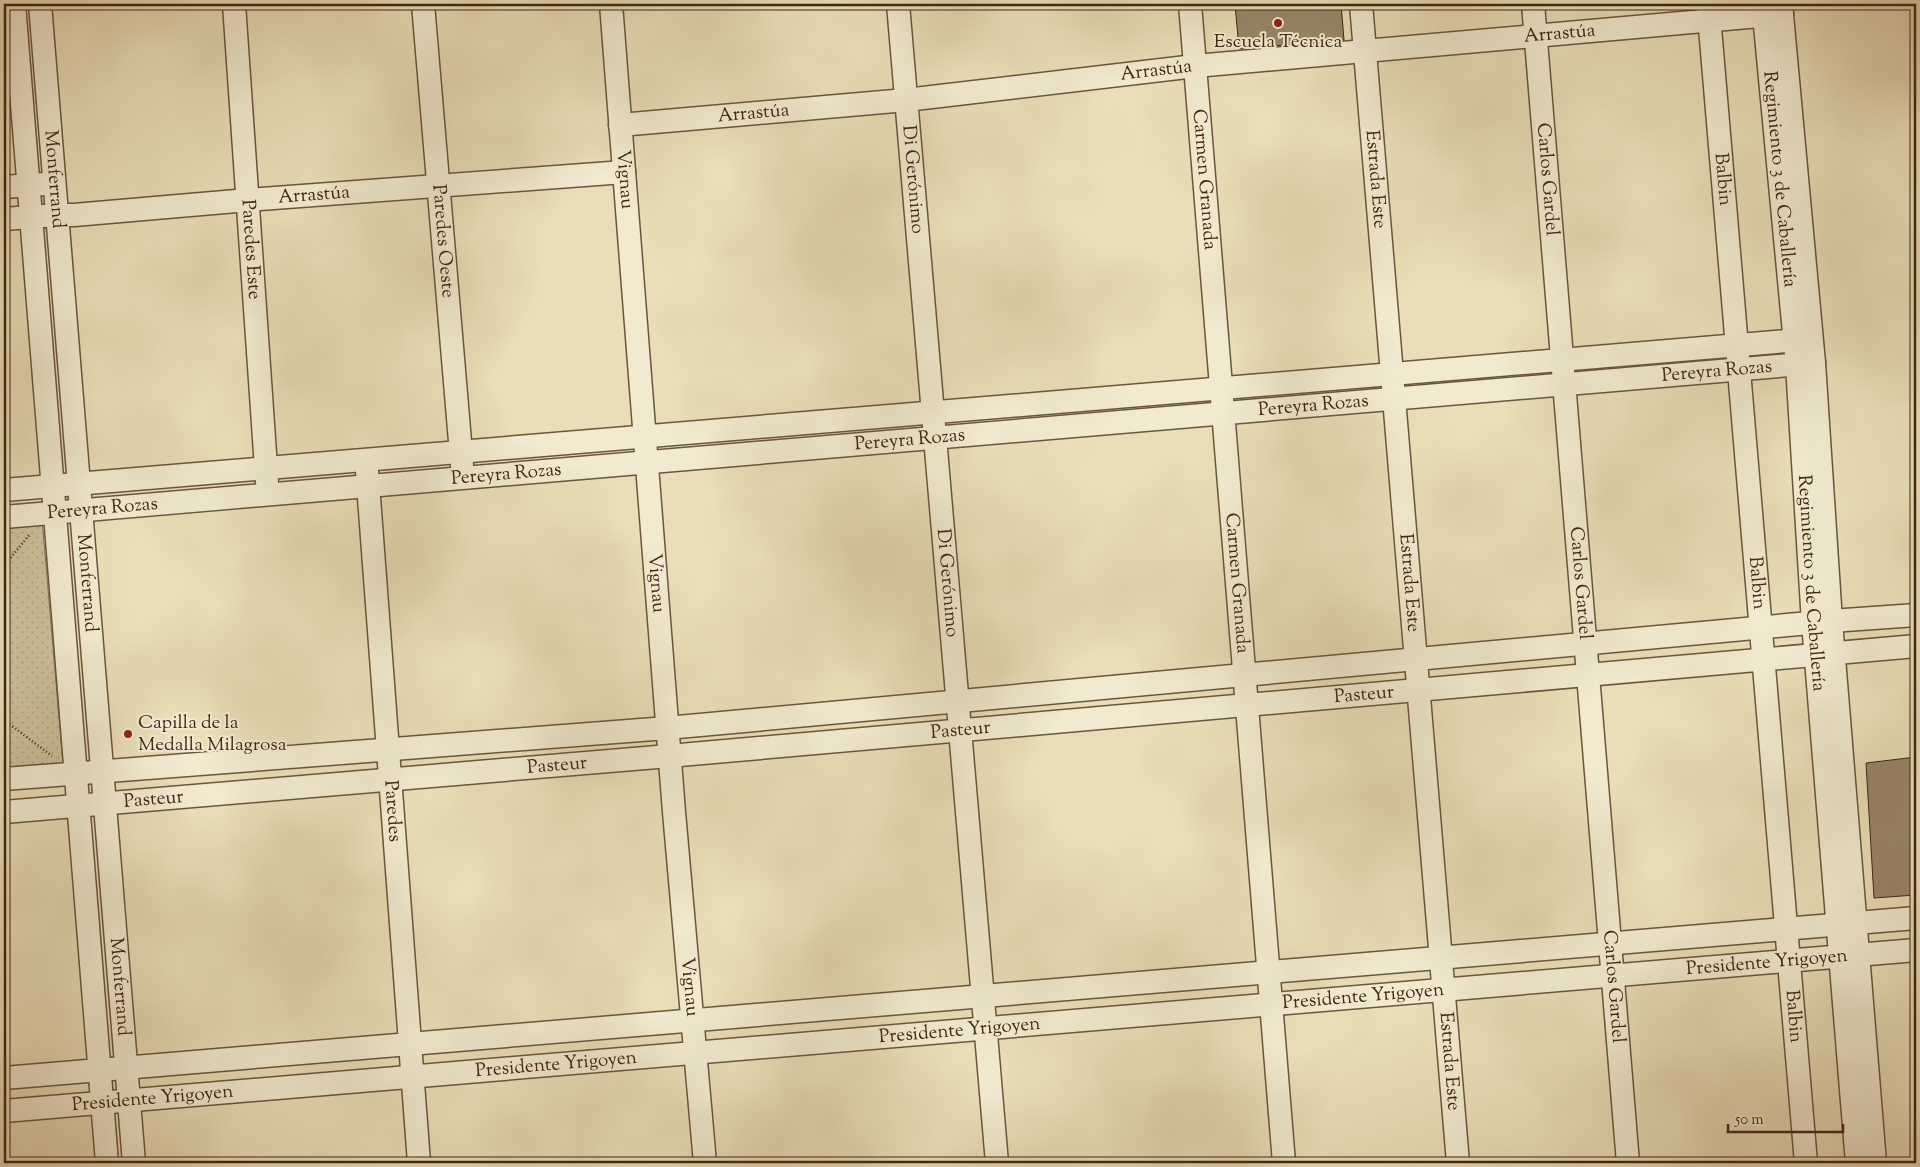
<svg xmlns="http://www.w3.org/2000/svg" width="1920" height="1167" viewBox="0 0 1920 1167" font-family="'Sorts Mill Goudy',serif">
<style>
.park{fill:url(#park-dots);stroke:#867358}
.building{fill:#988669;stroke:#412714}
.lines{fill:none;stroke-linecap:round;stroke-linejoin:round}
.minor-casing{stroke:#6b553d;stroke-width:25}
.path{stroke:#412714;stroke-width:2.5;stroke-dasharray:1 2.5;stroke-linecap:butt}
.minor{stroke:#f1ead0;stroke-width:22}
.poi-dot{fill:#8f2418;stroke:#f1ead0;stroke-width:2}
.labels{text-anchor:middle;dominant-baseline:central;stroke-width:4;stroke-linejoin:round;paint-order:stroke}
.street-label{font-size:19px;fill:#412714;stroke:#f1ead0}
.poi-label{font-size:19px;fill:#412714;stroke:#f1ead0}
</style>
<defs>
<pattern id="park-dots" width="8" height="8" patternUnits="userSpaceOnUse" patternTransform="scale(1.25)"><rect width="8" height="8" fill="#ccbf9b"/><path d="M2 2h.1M6 6h.1" fill="none" stroke="#b0a485" stroke-width="1.8" stroke-linecap="round"/></pattern>
</defs>
<rect width="100%" height="100%" fill="#e9deb7"/>
<filter id="stains"><feTurbulence type="fractalNoise" baseFrequency=".004" numOctaves="4"/><feColorMatrix values="0 0 0 0 .2 0 0 0 0 .09 0 0 0 0 .02 0 0 0 .5 -.17"/></filter>
<radialGradient id="worn" r=".72"><stop offset=".6" stop-color="#630" stop-opacity="0"/><stop offset="1" stop-color="#630" stop-opacity=".3"/></radialGradient>
<polygon class="park" points="42,519 63,764 4,770 4,522"/>
<g class="building">
<polygon points="1235,4 1341,4 1344,40 1239,49"/>
<polygon points="1916,757 1916,895 1874,898 1866,763"/>
</g>
<g class="lines">
<g class="minor-casing">
<g id="minor">
<polyline points="14,4 107,1163"/>
<path id="s1" d="M40 4 134 1163"/>
<path id="s2" d="M234 4 267 482"/>
<path id="s3" d="M423 4 462 465"/>
<path id="s4" d="M611 4 674 812 705 1163"/>
<path id="s5" d="M898 4 997 1163"/>
<path id="s6" d="M1190 4 1284 1163"/>
<path id="s7" d="M1361 4 1458 1163"/>
<path id="s8" d="M1533 4 1628 1163"/>
<path id="s9" d="M1708 4 1806 1163"/>
<path id="s10" d="M1763 4 1797 365 1813 623 1857 1163"/>
<polyline points="1781,4 1814,363 1831,621 1875,1163"/>
<path id="s11" d="M620 125 906 100 1195 66 1782 14"/>
<polyline points="4,187 44,184"/>
<path id="s12" d="M4 219 57 215H74L248 200 624 172"/>
<path id="s13" d="M367 471 419 1163"/>
<polyline points="4,490 1811,339"/>
<path id="s14" d="M4 517 1814 363"/>
<polyline points="4,779 667,728 1831,621 1916,615"/>
<path id="s15" d="M4 812 669 756 1916 646"/>
<polyline points="4,1078 1916,918"/>
<path id="s16" d="M4 1111 1916 950"/>
</g>
</g>
<g class="path">
<polyline points="4,566 30,534"/>
<polyline points="4,720 52,756"/>
</g>
<use href="#minor" class="minor"/>
</g>
<g class="poi-dot">
<circle cx="1278" cy="23" r="5"/>
<circle cx="128" cy="734" r="5"/>
</g>
<g class="labels">
<g class="street-label">
<text stroke="none"><textPath href="#s11" startOffset="944">Arrastúa</textPath></text>
<text stroke="none"><textPath href="#s11" startOffset="539">Arrastúa</textPath></text>
<text stroke="none"><textPath href="#s11" startOffset="134">Arrastúa</textPath></text>
<text stroke="none"><textPath href="#s1" startOffset="176">Monferrand</textPath></text>
<text stroke="none"><textPath href="#s4" startOffset="176">Vignau</textPath></text>
<text stroke="none"><textPath href="#s5" startOffset="176">Di Gerónimo</textPath></text>
<text stroke="none"><textPath href="#s6" startOffset="176">Carmen Granada</textPath></text>
<text stroke="none"><textPath href="#s7" startOffset="176">Estrada Este</textPath></text>
<text stroke="none"><textPath href="#s8" startOffset="176">Carlos Gardel</textPath></text>
<text stroke="none"><textPath href="#s9" startOffset="176">Balbin</textPath></text>
<text stroke="none"><textPath href="#s10" startOffset="176">Regimiento 3 de Caballería</textPath></text>
<text stroke="none"><textPath href="#s12" startOffset="311">Arrastúa</textPath></text>
<text stroke="none"><textPath href="#s3" startOffset="238">Paredes Oeste</textPath></text>
<text stroke="none"><textPath href="#s2" startOffset="246">Paredes Este</textPath></text>
<text stroke="none"><textPath href="#s14" startOffset="1719">Pereyra Rozas</textPath></text>
<text stroke="none"><textPath href="#s14" startOffset="1314">Pereyra Rozas</textPath></text>
<text stroke="none"><textPath href="#s14" startOffset="909">Pereyra Rozas</textPath></text>
<text stroke="none"><textPath href="#s14" startOffset="504">Pereyra Rozas</textPath></text>
<text stroke="none"><textPath href="#s14" startOffset="99">Pereyra Rozas</textPath></text>
<text stroke="none"><textPath href="#s1" startOffset="581">Monferrand</textPath></text>
<text stroke="none"><textPath href="#s6" startOffset="581">Carmen Granada</textPath></text>
<text stroke="none"><textPath href="#s7" startOffset="581">Estrada Este</textPath></text>
<text stroke="none"><textPath href="#s10" startOffset="581">Regimiento 3 de Caballería</textPath></text>
<text stroke="none"><textPath href="#s4" startOffset="581">Vignau</textPath></text>
<text stroke="none"><textPath href="#s5" startOffset="581">Di Gerónimo</textPath></text>
<text stroke="none"><textPath href="#s8" startOffset="581">Carlos Gardel</textPath></text>
<text stroke="none"><textPath href="#s9" startOffset="581">Balbin</textPath></text>
<text stroke="none"><textPath href="#s15" startOffset="1365">Pasteur</textPath></text>
<text stroke="none"><textPath href="#s15" startOffset="960">Pasteur</textPath></text>
<text stroke="none"><textPath href="#s15" startOffset="555">Pasteur</textPath></text>
<text stroke="none"><textPath href="#s15" startOffset="150">Pasteur</textPath></text>
<text stroke="none"><textPath href="#s13" startOffset="341">Paredes</textPath></text>
<text stroke="none"><textPath href="#s16" startOffset="1769">Presidente Yrigoyen</textPath></text>
<text stroke="none"><textPath href="#s1" startOffset="986">Monferrand</textPath></text>
<text stroke="none"><textPath href="#s4" startOffset="986">Vignau</textPath></text>
<text stroke="none"><textPath href="#s8" startOffset="986">Carlos Gardel</textPath></text>
<text stroke="none"><textPath href="#s16" startOffset="1364">Presidente Yrigoyen</textPath></text>
<text stroke="none"><textPath href="#s9" startOffset="1016">Balbin</textPath></text>
<text stroke="none"><textPath href="#s16" startOffset="959">Presidente Yrigoyen</textPath></text>
<text stroke="none"><textPath href="#s7" startOffset="1061">Estrada Este</textPath></text>
<text stroke="none"><textPath href="#s16" startOffset="554">Presidente Yrigoyen</textPath></text>
<text stroke="none"><textPath href="#s16" startOffset="149">Presidente Yrigoyen</textPath></text>
</g>
<g class="poi-label">
<text x="1278" y="42">Escuela Técnica</text>
<text x="138" y="723" text-anchor="start">Capilla de la<tspan x="138" dy="22">Medalla Milagrosa</tspan></text>
</g>
</g>
<rect width="1920" height="1167" fill="none" stroke="#e9deb7" stroke-width="20"/>
<rect x="5" y="5" width="1910" height="1157" fill="none" stroke="#412714" stroke-width="2.5"/>
<rect x="10" y="10" width="1900" height="1147" fill="none" stroke="#412714"/>
<path d="M1728 1124v8h115v-8" fill="none" stroke="#412714" stroke-width="2.5"/>
<text x="1735" y="1124" font-size="15" fill="#412714" stroke="#f1ead0" stroke-width="4" paint-order="stroke">50 m</text>
<rect width="100%" height="100%" filter="url(#stains)"/>
<rect width="100%" height="100%" fill="url(#worn)"/>
</svg>
